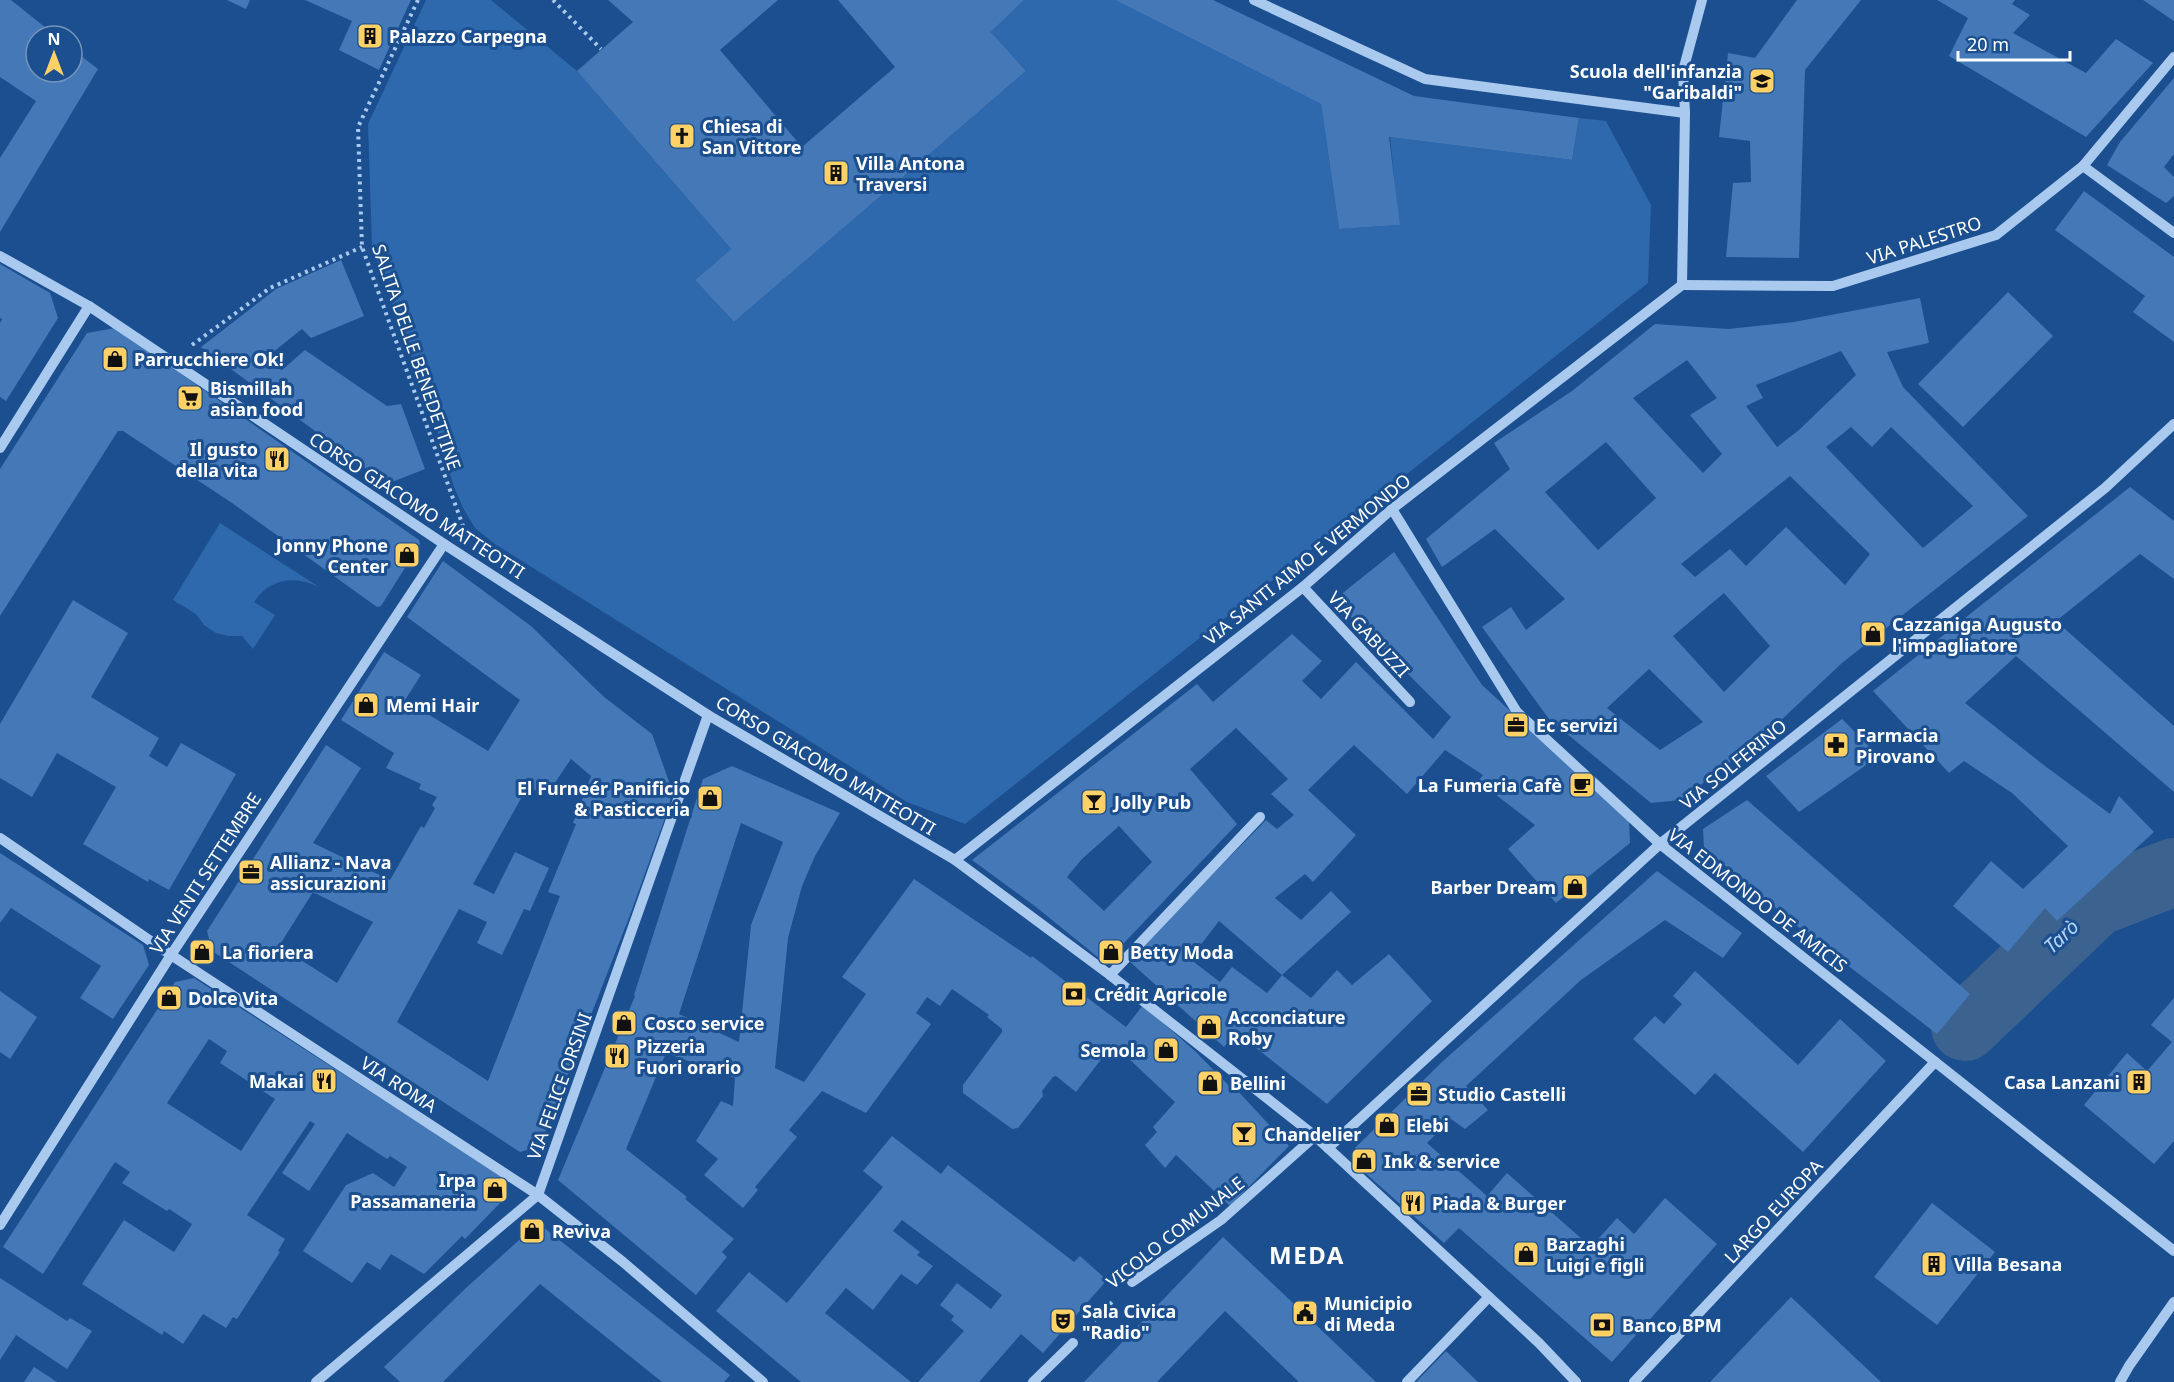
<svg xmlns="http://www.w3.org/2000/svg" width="2174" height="1382" viewBox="0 0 2174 1382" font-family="'Noto Sans',sans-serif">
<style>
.green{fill:#2e69ad}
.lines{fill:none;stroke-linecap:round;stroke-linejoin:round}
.river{stroke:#3c6290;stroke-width:68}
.building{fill:#4478b7;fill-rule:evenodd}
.path{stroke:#a9c9ee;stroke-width:4;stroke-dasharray:3 4.5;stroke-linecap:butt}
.minor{stroke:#a9c9ee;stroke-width:10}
.labels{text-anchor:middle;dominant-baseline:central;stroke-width:6;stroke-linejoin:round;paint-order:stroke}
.poi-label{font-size:18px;font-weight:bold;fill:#fff;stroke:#1b4f8f;text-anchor:start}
.street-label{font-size:18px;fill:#fff;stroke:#1b4f8f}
.water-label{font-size:20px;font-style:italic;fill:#b5d3f5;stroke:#1b4f8f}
.district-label{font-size:24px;font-weight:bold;letter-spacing:1.5px;fill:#fff;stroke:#1b4f8f}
</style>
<rect width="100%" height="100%" fill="#1b4f8f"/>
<g class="green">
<polygon points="426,0 491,0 577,71 731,249 695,280 734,322 1026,71 991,32 1024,0 1115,0 1321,104 1339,229 1399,225 1390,137 1572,160 1579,118 1606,121 1651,205 1648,283 965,824 907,802 495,544 475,528 463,508 454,487 434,421 372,247 368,124"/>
<path d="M220 523 319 587C295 575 270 578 254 602L275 615 253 649 242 636H229L216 633 204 625 196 614 173 600Z"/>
</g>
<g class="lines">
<polyline class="river" points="1965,1027 2096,902 2174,872"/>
</g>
<g class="building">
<polygon points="0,0 11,0 56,36 36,36 36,72 72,72 72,49 98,69 0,232 0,158 36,101 0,77"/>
<polygon points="227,0 250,0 246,9"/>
<polygon points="305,0 411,0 379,70 339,50 352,21"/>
<polygon points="608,0 778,0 720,50 802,147 895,67 838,0 1024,0 991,32 1026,71 734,322 695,280 731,249 577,71 633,22"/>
<polygon points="1115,0 1213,0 1414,96 1579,118 1572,160 1389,137 1400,225 1339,229 1321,104"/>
<polygon points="1797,0 1861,0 1805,70 1799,258 1726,257 1733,183 1751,182 1750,141 1719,137 1728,53 1755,58"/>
<polygon points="1937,0 2015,0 2012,4 2030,15 2013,33 2086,73 2116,39 2153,63 2086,137 1949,56 1968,18"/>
<polygon points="2143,0 2174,0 2174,21"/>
<polygon points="2174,78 2174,154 2164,167 2174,177 2174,196 2166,203 2107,165 2120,142"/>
<polygon points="2084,191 2174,257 2174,342 2133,312 2145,296 2055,230"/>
<polygon points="341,260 364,316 311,338 302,329 262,361 282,370 305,350 387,406 401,404 425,469 387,484 201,347 276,289"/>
<polygon points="0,264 50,293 58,318 6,401 0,397 0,323 2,319 0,318"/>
<polygon points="2008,292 2053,336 1963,427 1918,384"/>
<path d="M1920 298 1929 343 1887 352 1903 387 2028 516 1842 663 1764 736 1681 800 1651 803 1549 719 1482 627 1511 607 1526 630 1565 599 1495 529 1442 567 1426 539 1510 469 1494 443 1572 391 1655 324 1728 329 1794 322ZM1841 351 1856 375 1799 430 1777 447 1746 406 1763 398 1756 385ZM1687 360 1717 398 1690 415 1722 454 1703 473 1633 398ZM1851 427 1872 447 1891 427 1973 506 1923 548 1826 447ZM1606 442 1656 498 1598 550 1545 492ZM1790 476 1870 554 1845 585 1786 527 1746 566 1730 549 1695 577 1681 564ZM1724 593 1770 646 1724 692 1673 636ZM1649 669 1703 722 1660 750 1607 708Z"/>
<polygon points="115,328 419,540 420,544 381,606 377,607 232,503 123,431 118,431 0,616 0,469 87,333"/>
<polygon points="2130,487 2174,521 2174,579 2140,554 2056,621 2174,726 2174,792 2016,656 1965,703 2045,766 2110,814 2119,796 2154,832 2057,921 2045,908 2008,952 1953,906 1991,861 2023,889 2068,846 2012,793 1964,761 1949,773 1873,691"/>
<path d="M1394 552 1482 685 1629 820 1630 843 1556 903 1508 849 1535 825 1478 781 1483 775 1445 750 1407 794 1354 745 1308 790 1356 835 1313 882 1305 874 1275 898 1301 920 1331 891 1351 912 1282 975 1219 921 1190 959 1220 982 1232 967 1267 993 1282 975 1311 998 1337 970 1352 985 1389 954 1432 1001 1327 1104 1236 1032 1224 1047 1128 960 1266 820 1277 829 1294 815 1271 794 1288 779 1236 728 1190 769 1237 824 1105 963 1036 907 972 860 1197 684 1213 702 1292 634 1322 661 1302 681 1321 699 1356 662 1433 739 1451 717 1334 600ZM1119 826 1152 862 1104 911 1067 877 1082 859Z"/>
<path d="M443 561 531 626 603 696 652 734 671 787 670 804 630 915 540 1146 520 1152 212 951 207 931 326 745 361 768 313 843 390 880 421 826 424 828 435 808 432 805 437 797 419 789 421 784 386 768 394 753 341 720 384 652 421 675 405 700 488 751 520 700 407 617ZM571 759 591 776 573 823 576 824 548 892 560 896 488 1081 397 1022 459 909 487 922 477 943 502 955 524 909 530 911 549 868 515 852 494 894 473 884 528 786 540 793 544 786 550 790ZM313 892 373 922 337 983 279 946Z"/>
<polygon points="73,600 128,633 91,697 159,738 149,756 167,767 181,743 236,774 169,890 149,879 148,882 83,844 116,787 57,753 32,797 0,778 0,724"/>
<polygon points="1842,719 1879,756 1799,812 1766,776"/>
<path d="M732 766 840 813 815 856 802 886 788 938 775 1068 804 1082 866 994 842 977 914 879 1031 958 1032 956 1126 1027 1143 1005 1196 1052 1233 1090 1235 1088 1289 1146 1230 1206 1176 1155 1165 1168 1145 1145 1157 1132 1153 1127 1175 1102 1113 1044 1076 1092 1056 1076 1053 1077 1042 1091 1043 1096 1018 1128 1012 1129 963 1093V1085L1002 1032V1029L987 1017 989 1015 952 989 940 1006 927 997 916 1013 931 1024 866 1113 822 1091 789 1130 797 1137 755 1187 758 1190 743 1208 704 1175 718 1159 696 1141 721 1101 733 1106 735 1078 666 1053 626 1149 687 1197 685 1199 734 1239 722 1252 727 1257 696 1295 558 1180 635 996 634 995 703 779ZM741 823 783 842 751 925 739 1042 679 1014Z"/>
<polygon points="1747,800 1970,994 1937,1034 1807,934 1704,848 1703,829"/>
<polygon points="0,853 143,945 149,965 113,1019 80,998 101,966 11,908 0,923"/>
<polygon points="1657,871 1742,933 1723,958 1665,920 1581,980 1466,1086 1488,1110 1465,1129 1451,1119 1427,1143 1487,1196 1507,1173 1591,1247 1617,1218 1634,1234 1665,1198 1717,1244 1612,1362 1459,1228 1444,1243 1355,1164 1355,1148 1442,1062"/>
<polygon points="1695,971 1798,1065 1840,1019 1886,1061 1803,1152 1715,1073 1695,1095 1633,1039 1655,1016 1664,1024 1682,1004 1673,996"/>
<path d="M194 978 503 1177 505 1198 465 1239 462 1236 424 1274 391 1254 380 1270 367 1262 352 1283 303 1251 346 1185 373 1173 394 1187 407 1167 390 1156 387 1159 347 1133 309 1191 282 1173 315 1124 310 1121 247 1215 285 1239 278 1251 280 1252 237 1319 233 1317 226 1328 203 1314 183 1344 164 1331 162 1335 82 1284 124 1220 174 1252 192 1224 169 1209 167 1211 122 1183 130 1172 115 1162 43 1274 3 1247 175 982ZM209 1039 227 1051 220 1063 275 1099 241 1151 167 1103Z"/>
<polygon points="0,991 37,1017 10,1059 0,1052"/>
<polygon points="2174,998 2174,1141 2154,1164 2084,1105 2127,1053 2147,1071 2172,1042 2151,1025"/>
<polygon points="892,1136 941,1174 948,1165 1074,1262 1080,1256 1107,1280 1043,1353 1021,1334 979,1382 918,1382 964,1331 951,1320 954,1316 940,1305 957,1283 991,1309 1002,1295 902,1220 893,1231 920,1252 917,1255 933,1266 917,1285 901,1274 873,1310 846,1288 825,1313 911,1382 801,1382 716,1311 749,1272 787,1303 883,1187 863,1171"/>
<polygon points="1932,1203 1995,1252 1937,1325 1874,1277"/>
<polygon points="538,1223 730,1375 724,1382 662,1382 540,1284 443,1382 400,1382 384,1367 467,1287"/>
<polygon points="1223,1237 1292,1302 1376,1382 1299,1382 1225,1311 1157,1382 1084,1382"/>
<polygon points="0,1278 67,1321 70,1318 92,1331 67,1369 16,1335 0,1360"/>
<polygon points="1791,1297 1881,1382 1710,1382"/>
<polygon points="1446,1351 1478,1382 1416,1382"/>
<polygon points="34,1367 57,1382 24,1382"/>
</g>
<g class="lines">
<g class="path">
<polyline points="418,0 358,127 362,247 463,526"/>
<polyline points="553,0 601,49"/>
<polyline points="192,345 270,288 362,247"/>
<polyline points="1089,1326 1115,1299"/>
</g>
<g class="minor">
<polyline points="1254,0 1425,79 1685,113"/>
<polyline points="2083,166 2174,233"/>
<polyline points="0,256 89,306 444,544 708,715 955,860 1110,975 1315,1136 1539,1343 1576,1382"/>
<polyline points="1682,285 1833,286 1996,235 2083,166 2174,57"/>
<polyline points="1682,285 1685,113 1683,71 1702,0"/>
<polyline points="0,448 89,306"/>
<polyline points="1392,509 1517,712 1660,844 2174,1251"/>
<polyline points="1303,587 1410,702"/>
<polyline points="0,838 171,955 538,1195 623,1262 763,1382"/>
<polyline points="955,860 1303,587 1392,509 1682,285"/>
<polyline points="1110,975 1260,817"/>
<polyline points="1328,1148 1660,844 2105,488 2174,424"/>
<polyline points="0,1225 171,955 444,544"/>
<polyline points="1132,1282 1221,1220 1315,1136"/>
<polyline points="316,1382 538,1195 708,715"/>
<polyline points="1033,1382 1073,1343"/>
<polyline points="1407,1382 1488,1298"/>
<polyline points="1634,1382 1935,1062"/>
<polyline points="2120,1382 2129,1366 2174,1302"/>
</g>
</g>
<defs>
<g id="building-square" transform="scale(1.35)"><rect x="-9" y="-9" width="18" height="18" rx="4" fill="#ffd166" stroke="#1b4f8f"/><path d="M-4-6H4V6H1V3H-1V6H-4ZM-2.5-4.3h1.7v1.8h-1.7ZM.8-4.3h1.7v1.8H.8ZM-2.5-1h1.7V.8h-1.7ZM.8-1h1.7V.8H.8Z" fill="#111"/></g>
<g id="school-square" transform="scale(1.35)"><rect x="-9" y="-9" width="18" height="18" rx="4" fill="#ffd166" stroke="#1b4f8f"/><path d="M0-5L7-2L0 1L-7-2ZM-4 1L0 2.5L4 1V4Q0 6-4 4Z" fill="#111"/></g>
<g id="church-square" transform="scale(1.35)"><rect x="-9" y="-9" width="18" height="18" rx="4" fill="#ffd166" stroke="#1b4f8f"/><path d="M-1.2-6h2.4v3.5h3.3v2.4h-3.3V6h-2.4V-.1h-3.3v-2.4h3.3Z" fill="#111"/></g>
<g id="shop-square" transform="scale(1.35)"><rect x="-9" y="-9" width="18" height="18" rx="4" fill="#ffd166" stroke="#1b4f8f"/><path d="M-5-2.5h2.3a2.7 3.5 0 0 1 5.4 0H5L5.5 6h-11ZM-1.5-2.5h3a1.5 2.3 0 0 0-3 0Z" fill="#111"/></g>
<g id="supermarket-square" transform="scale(1.35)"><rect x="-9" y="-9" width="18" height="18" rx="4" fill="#ffd166" stroke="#1b4f8f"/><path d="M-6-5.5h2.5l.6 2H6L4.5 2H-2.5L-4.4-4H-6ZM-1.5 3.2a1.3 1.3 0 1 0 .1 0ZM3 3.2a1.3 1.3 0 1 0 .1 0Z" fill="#111"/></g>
<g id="restaurant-square" transform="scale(1.35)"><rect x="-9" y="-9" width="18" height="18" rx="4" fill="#ffd166" stroke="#1b4f8f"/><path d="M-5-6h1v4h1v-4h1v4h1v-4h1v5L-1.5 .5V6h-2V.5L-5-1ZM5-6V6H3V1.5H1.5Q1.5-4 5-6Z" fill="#111"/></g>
<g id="office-square" transform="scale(1.35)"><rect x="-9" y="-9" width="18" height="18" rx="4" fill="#ffd166" stroke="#1b4f8f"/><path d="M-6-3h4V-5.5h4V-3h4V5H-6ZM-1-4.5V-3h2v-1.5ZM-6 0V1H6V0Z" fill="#111"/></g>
<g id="pharmacy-square" transform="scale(1.35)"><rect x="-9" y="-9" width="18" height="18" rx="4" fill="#ffd166" stroke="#1b4f8f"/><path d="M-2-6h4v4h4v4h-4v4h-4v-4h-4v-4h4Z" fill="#111"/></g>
<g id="cafe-square" transform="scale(1.35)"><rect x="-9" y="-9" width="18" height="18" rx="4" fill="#ffd166" stroke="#1b4f8f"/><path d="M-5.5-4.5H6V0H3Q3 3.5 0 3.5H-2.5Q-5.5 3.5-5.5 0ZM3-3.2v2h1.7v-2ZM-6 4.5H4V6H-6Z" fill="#111"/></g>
<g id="bar-square" transform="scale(1.35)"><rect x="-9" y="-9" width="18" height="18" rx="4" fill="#ffd166" stroke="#1b4f8f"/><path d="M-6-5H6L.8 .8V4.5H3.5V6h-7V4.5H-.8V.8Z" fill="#111"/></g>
<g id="bank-square" transform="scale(1.35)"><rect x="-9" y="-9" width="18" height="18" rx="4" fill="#ffd166" stroke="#1b4f8f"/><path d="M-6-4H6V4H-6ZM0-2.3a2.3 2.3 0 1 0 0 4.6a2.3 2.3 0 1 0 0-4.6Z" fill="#111"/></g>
<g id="civic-square" transform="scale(1.35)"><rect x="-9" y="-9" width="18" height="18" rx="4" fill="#ffd166" stroke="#1b4f8f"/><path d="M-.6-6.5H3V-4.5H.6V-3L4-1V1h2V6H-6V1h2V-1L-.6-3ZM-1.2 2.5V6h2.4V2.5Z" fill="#111"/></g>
<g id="theatre-square" transform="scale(1.35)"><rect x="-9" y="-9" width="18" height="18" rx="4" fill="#ffd166" stroke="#1b4f8f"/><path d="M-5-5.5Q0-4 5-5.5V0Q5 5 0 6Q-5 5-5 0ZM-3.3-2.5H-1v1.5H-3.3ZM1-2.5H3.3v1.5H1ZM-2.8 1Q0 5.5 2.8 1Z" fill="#111"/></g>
</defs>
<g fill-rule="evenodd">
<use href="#building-square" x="370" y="36"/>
<use href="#school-square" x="1762" y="81"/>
<use href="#church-square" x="682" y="136"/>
<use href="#building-square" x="836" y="173"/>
<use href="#shop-square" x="115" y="359"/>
<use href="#supermarket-square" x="190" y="398"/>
<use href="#restaurant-square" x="277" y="459"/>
<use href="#shop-square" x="407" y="555"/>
<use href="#shop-square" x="1873" y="634"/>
<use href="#shop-square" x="366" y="705"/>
<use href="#office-square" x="1516" y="725"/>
<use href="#pharmacy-square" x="1836" y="745"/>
<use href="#cafe-square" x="1582" y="785"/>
<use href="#shop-square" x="710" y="798"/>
<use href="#bar-square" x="1094" y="802"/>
<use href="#office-square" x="251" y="872"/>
<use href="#shop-square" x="1575" y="887"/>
<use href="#shop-square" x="202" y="952"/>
<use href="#shop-square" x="1111" y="952"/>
<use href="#bank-square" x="1074" y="994"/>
<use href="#shop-square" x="169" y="998"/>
<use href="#shop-square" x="624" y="1023"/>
<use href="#shop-square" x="1209" y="1027"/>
<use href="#shop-square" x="1166" y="1050"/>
<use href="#restaurant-square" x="617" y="1056"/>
<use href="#restaurant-square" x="324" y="1081"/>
<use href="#building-square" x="2139" y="1082"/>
<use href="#shop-square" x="1210" y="1083"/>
<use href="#office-square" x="1419" y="1094"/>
<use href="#shop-square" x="1387" y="1125"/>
<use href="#bar-square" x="1244" y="1134"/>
<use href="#shop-square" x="1364" y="1161"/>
<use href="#shop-square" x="495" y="1190"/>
<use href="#restaurant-square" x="1413" y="1203"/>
<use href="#shop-square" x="532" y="1231"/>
<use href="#shop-square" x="1526" y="1254"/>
<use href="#building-square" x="1934" y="1264"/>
<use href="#civic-square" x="1305" y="1313"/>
<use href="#theatre-square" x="1063" y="1321"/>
<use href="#bank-square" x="1602" y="1325"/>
</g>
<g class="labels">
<g class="poi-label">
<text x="389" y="36">Palazzo Carpegna</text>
<text x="1742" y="71" text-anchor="end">Scuola dell'infanzia<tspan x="1742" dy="21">"Garibaldi"</tspan></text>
<text x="702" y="126">Chiesa di<tspan x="702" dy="21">San Vittore</tspan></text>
<text x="856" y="163">Villa Antona<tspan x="856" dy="21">Traversi</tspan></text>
<text x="134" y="359">Parrucchiere Ok!</text>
<text x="210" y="388">Bismillah<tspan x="210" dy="21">asian food</tspan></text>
<text x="258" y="449" text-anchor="end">Il gusto<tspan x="258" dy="21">della vita</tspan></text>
<text x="388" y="545" text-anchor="end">Jonny Phone<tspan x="388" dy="21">Center</tspan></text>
<text x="1892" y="624">Cazzaniga Augusto<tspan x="1892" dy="21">l'impagliatore</tspan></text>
<text x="386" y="705">Memi Hair</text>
<text x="1536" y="725">Ec servizi</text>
<text x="1856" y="735">Farmacia<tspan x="1856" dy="21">Pirovano</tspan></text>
<text x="1562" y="785" text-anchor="end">La Fumeria Cafè</text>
<text x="690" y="788" text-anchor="end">El Furneér Panificio<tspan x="690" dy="21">&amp; Pasticceria</tspan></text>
<text x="1114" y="802">Jolly Pub</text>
<text x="270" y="862">Allianz - Nava<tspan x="270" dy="21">assicurazioni</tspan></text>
<text x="1556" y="887" text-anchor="end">Barber Dream</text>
<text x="222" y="952">La fioriera</text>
<text x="1130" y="952">Betty Moda</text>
<text x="1094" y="994">Crédit Agricole</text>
<text x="188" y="998">Dolce Vita</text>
<text x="1228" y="1017">Acconciature<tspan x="1228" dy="21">Roby</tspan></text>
<text x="644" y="1023">Cosco service</text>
<text x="636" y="1046">Pizzeria<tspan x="636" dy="21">Fuori orario</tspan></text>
<text x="1146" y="1050" text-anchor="end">Semola</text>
<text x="304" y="1081" text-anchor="end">Makai</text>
<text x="2120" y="1082" text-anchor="end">Casa Lanzani</text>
<text x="1230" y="1083">Bellini</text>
<text x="1438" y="1094">Studio Castelli</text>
<text x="1406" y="1125">Elebi</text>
<text x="1264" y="1134">Chandelier</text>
<text x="1384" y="1161">Ink &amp; service</text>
<text x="476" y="1180" text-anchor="end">Irpa<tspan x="476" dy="21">Passamaneria</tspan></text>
<text x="1432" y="1203">Piada &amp; Burger</text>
<text x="552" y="1231">Reviva</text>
<text x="1546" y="1244">Barzaghi<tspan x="1546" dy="21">Luigi e figli</tspan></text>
<text x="1954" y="1264">Villa Besana</text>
<text x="1324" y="1303">Municipio<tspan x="1324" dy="21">di Meda</tspan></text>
<text x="1082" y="1311">Sala Civica<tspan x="1082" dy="21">"Radio"</tspan></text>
<text x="1622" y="1325">Banco BPM</text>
</g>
<g class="street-label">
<text transform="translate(1924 240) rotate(-18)">VIA PALESTRO</text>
<text transform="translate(417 357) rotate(71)">SALITA DELLE BENEDETTINE</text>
<text transform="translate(417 505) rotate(33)">CORSO GIACOMO MATTEOTTI</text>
<text transform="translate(1307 559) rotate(-39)">VIA SANTI AIMO E VERMONDO</text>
<text transform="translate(1369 634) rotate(47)">VIA GABUZZI</text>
<text transform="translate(1733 764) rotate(-39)">VIA SOLFERINO</text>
<text transform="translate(826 765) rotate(31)">CORSO GIACOMO MATTEOTTI</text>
<text transform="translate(205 873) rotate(-57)">VIA VENTI SETTEMBRE</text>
<text transform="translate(1758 900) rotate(38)">VIA EDMONDO DE AMICIS</text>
<text transform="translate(399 1084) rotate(33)">VIA ROMA</text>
<text transform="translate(559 1086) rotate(-70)">VIA FELICE ORSINI</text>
<text transform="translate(1773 1211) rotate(-47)">LARGO EUROPA</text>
<text transform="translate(1175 1232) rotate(-38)">VICOLO COMUNALE</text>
</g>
<g class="water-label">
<text transform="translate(2061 936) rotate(-43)">Tarò</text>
</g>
<g class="district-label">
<text x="1307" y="1254">MEDA</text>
</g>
</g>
<g transform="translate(54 54)"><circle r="28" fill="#1b4f8f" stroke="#7695bc" stroke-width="1.5"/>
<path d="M0-4.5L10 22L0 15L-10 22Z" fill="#ffd166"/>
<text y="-9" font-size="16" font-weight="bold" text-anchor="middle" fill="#ffffff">N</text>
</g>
<path d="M1958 51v9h112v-9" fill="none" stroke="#ffffff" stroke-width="3"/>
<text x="1967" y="51" font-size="18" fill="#ffffff" stroke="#1b4f8f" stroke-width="4.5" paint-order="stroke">20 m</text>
</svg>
